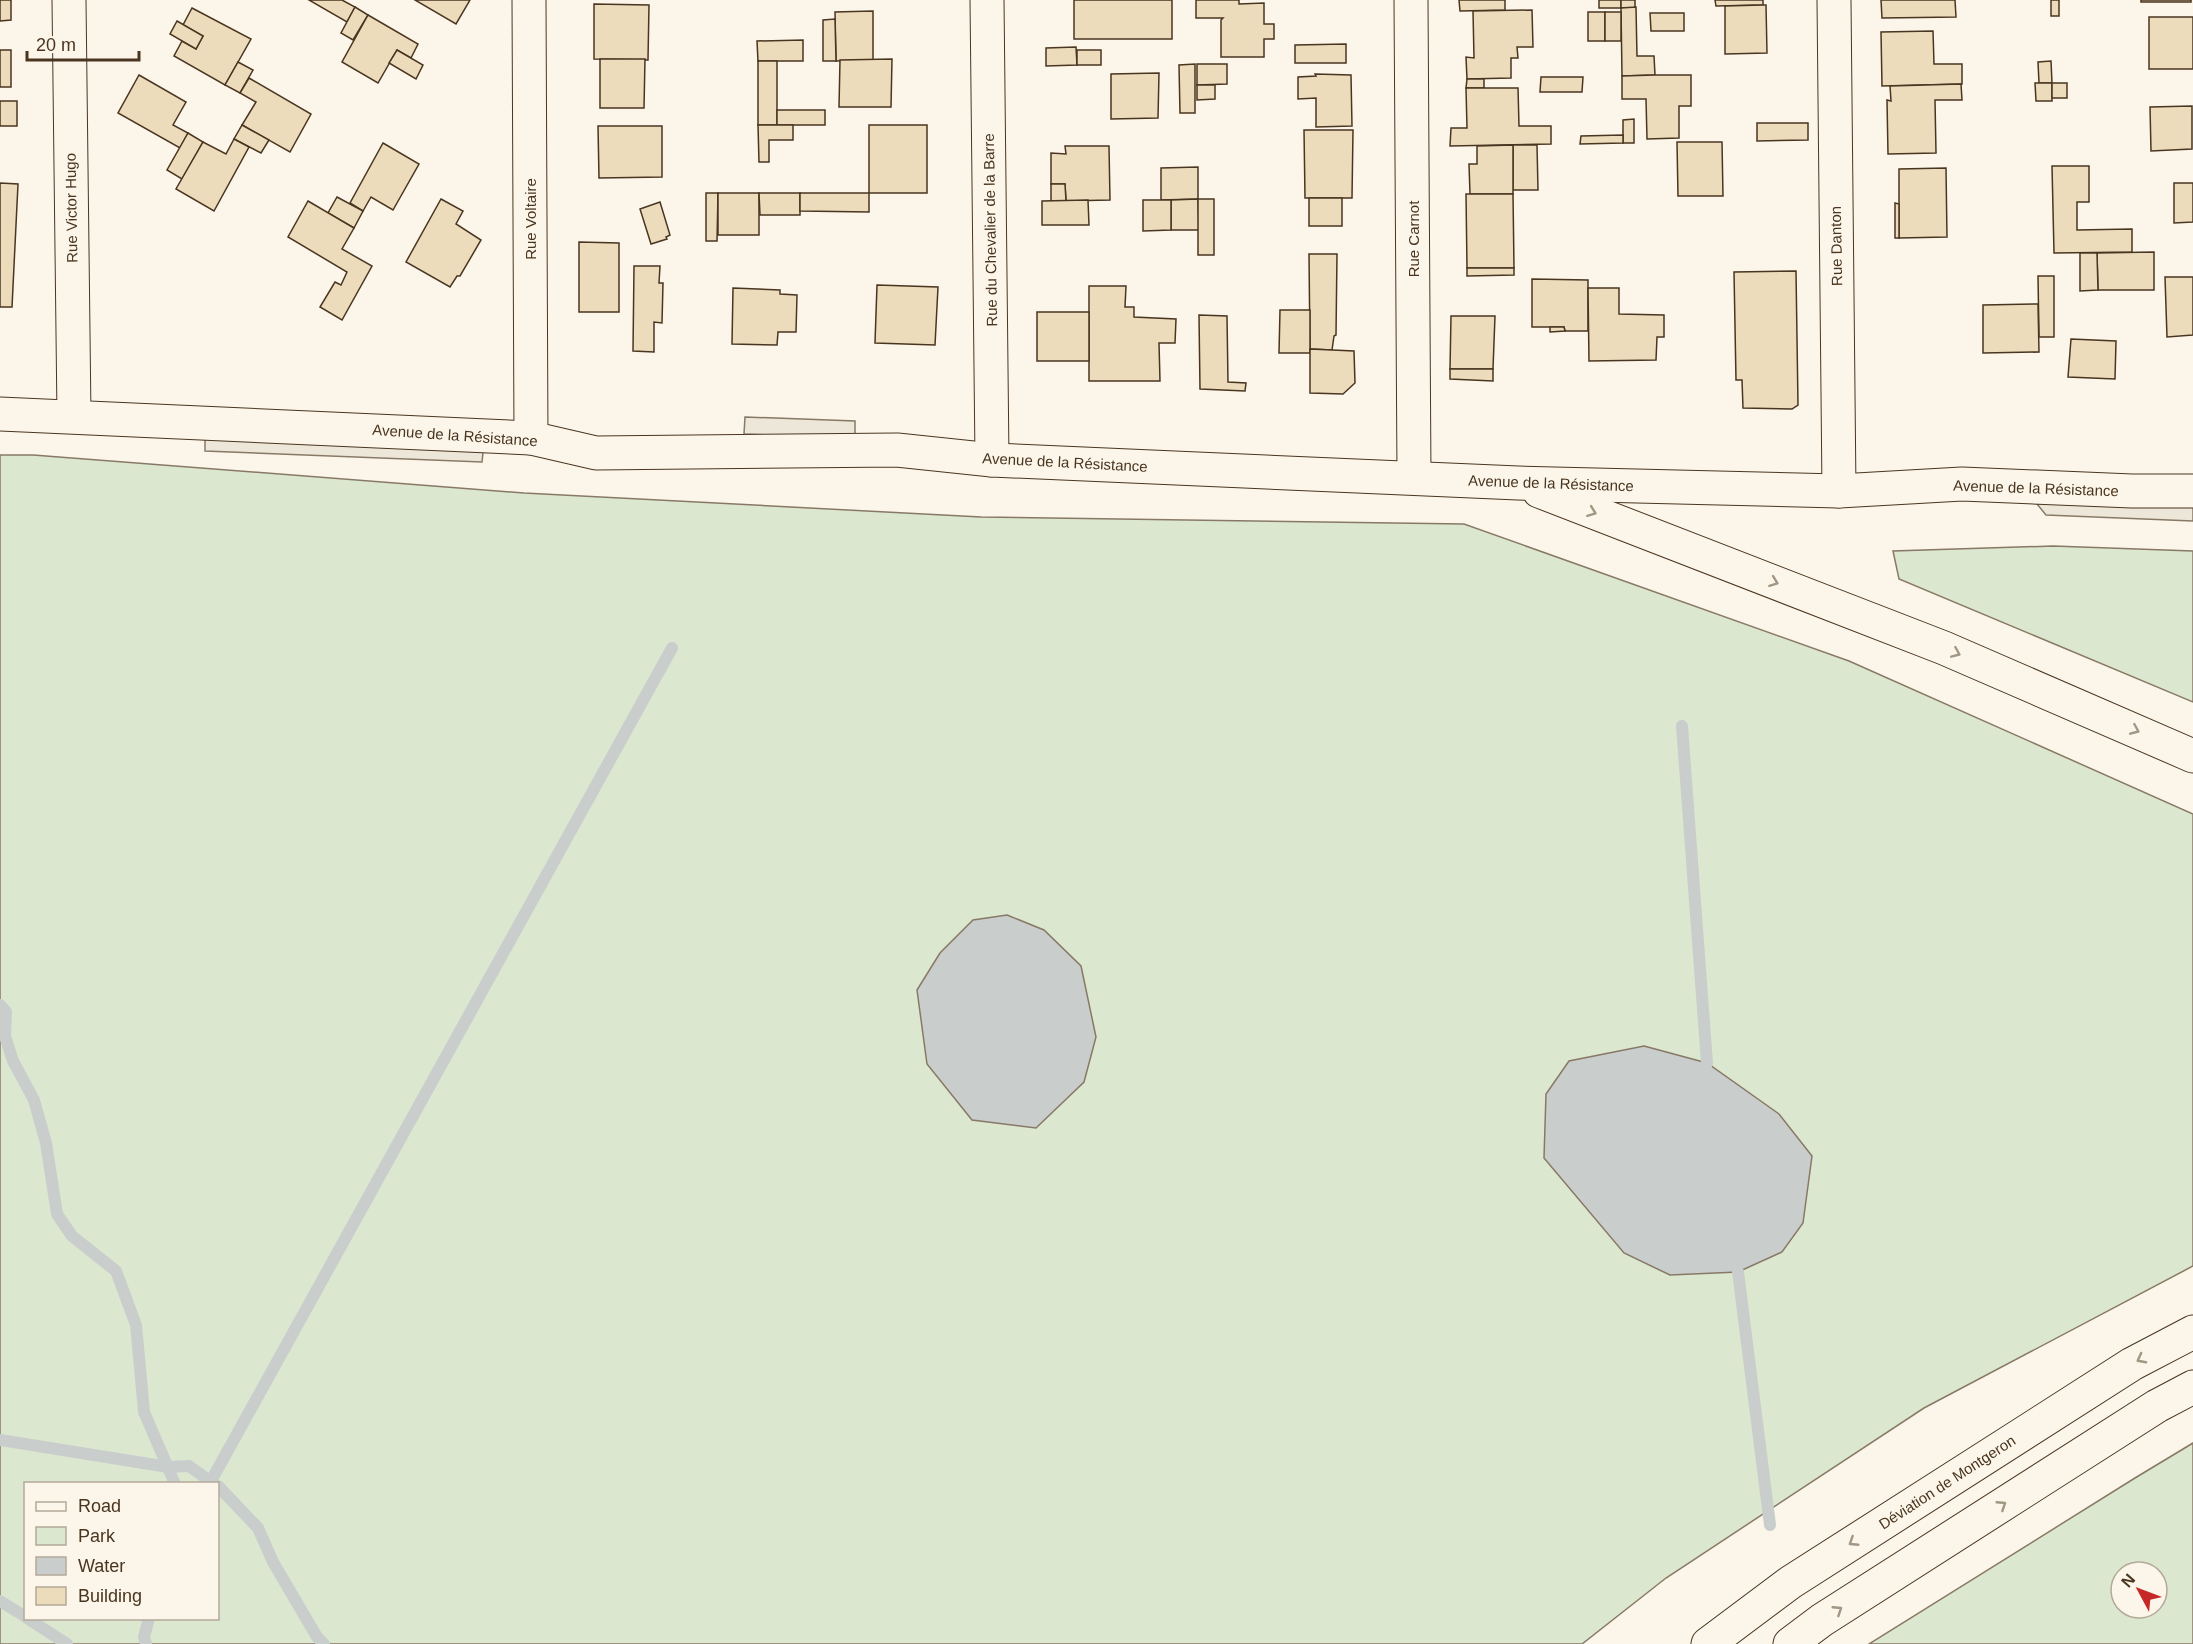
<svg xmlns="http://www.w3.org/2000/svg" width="2193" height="1644" viewBox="0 0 2193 1644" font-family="Arial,sans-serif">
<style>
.green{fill:#dce7d0;stroke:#887966;stroke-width:1.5;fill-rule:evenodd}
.parking{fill:#ede7d9;stroke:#887966;stroke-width:1.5}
.water{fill:#c9cecd;stroke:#887966;stroke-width:1.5}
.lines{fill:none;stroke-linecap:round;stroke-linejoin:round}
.stream{stroke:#c9cecd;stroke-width:12}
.building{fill:#ecdcbc;stroke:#4a3520;stroke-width:1.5}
.minor-casing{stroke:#4a3520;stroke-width:35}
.secondary-casing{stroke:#4a3520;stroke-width:35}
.primary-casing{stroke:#4a3520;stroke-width:35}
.minor{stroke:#fbf6e9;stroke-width:33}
.secondary{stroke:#fbf6e9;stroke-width:33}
.primary{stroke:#fbf6e9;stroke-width:33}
.oneway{stroke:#a29684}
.labels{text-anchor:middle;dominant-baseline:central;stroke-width:4.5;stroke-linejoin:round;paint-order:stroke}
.street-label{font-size:15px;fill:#4a3520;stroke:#fbf6e9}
</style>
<rect width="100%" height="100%" fill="#fbf6e9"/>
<g class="green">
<path d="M0 455H33L524 493 981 517 1464 524 1849 661 2193 814V1266L1924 1408 1666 1578 1582 1644H0ZM26 1484H218V1618H26Z"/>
<polygon points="2053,546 2193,551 2193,702 1899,579 1893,551"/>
<path d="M2193 1443V1644H1869L2135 1478ZM2121 1572H2157V1608H2121Z"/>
</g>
<g class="parking">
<polygon points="745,417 855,421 855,438 744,434"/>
<polygon points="205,433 484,443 482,462 205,451"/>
<polygon points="2033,499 2193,505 2193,521 2046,515"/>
</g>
<g class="water">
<polygon points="1007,915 1044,930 1081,966 1096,1037 1084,1082 1036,1128 972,1120 927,1064 917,990 940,953 973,920"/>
<polygon points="1644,1046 1707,1063 1779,1114 1812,1156 1803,1223 1782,1252 1738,1272 1670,1275 1624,1253 1544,1158 1546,1094 1569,1061"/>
</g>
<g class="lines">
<g class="stream">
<polyline points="1682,726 1707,1063"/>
<polyline points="0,1005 6,1012 5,1036 13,1061 34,1100 46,1143 57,1214 72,1236 116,1271 136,1325 144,1412 175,1484"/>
<polyline points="1738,1272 1770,1525"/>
<polyline points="0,1440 168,1467 189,1466 214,1484"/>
<polyline points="211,1481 672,648"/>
<polyline points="218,1486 258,1528 273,1562 317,1637 324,1644"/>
<polyline points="0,1601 26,1617"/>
<polyline points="27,1618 67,1644"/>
<polyline points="146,1644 144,1637 149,1618"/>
</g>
</g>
<g class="building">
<polygon points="0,0 11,0 11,20 0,21"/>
<polygon points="309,0 342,0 355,7 347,22"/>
<polygon points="415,0 470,0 456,24"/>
<rect x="1074" y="0" width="98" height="39"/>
<polygon points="1196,0 1239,0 1239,4 1264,3 1264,24 1274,24 1274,39 1264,39 1264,57 1221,57 1221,20 1223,18 1196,18"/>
<polygon points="1459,0 1505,0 1505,10 1460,11"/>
<rect x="1599" y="0" width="22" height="8"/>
<rect x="1621" y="0" width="14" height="8"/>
<polygon points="1715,0 1763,0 1763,5 1716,6"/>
<polygon points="1881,0 1955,0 1956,17 1882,18"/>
<rect x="2051" y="0" width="8" height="16"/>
<rect x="2141" y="0" width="50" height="2"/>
<polygon points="594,4 649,5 648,60 594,59"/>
<polygon points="1763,5 1766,5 1767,53 1725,54 1725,6"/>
<polygon points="355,7 368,15 353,40 341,33"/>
<polygon points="1636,7 1637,56 1654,56 1655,75 1622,76 1621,8"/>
<polygon points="192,8 251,39 225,85 174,56 182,41 196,49 203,36 183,25"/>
<polygon points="1532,10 1533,47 1517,47 1518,58 1511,58 1511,78 1467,79 1466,57 1474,58 1473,11"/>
<polygon points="873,11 873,60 836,61 835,12"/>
<rect x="1588" y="12" width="17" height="29"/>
<rect x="1605" y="12" width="16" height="29"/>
<polygon points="1650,13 1684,13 1684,31 1651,31"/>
<polygon points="368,15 418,44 411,58 397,50 378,83 342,62"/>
<rect x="2149" y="17" width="44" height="52"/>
<polygon points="835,19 836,61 823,61 823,20"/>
<polygon points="177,21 203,36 196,49 170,34"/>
<polygon points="1933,31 1934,64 1962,64 1962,84 1882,86 1881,32"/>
<polygon points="803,40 803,61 758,61 757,41"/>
<polygon points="1346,44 1346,63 1295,63 1295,45"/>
<polygon points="1076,47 1077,65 1046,66 1046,48"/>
<rect x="0" y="50" width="11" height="37"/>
<polygon points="397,50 423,65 416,79 389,63"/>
<rect x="1077" y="50" width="24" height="15"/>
<polygon points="600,59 645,59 644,108 600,108"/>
<polygon points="892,59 891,107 839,107 840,60"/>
<rect x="758" y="61" width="19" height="64"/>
<polygon points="2051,61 2052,83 2039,83 2038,62"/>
<polygon points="238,62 253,70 240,93 225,85"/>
<polygon points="1195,64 1195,113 1180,113 1179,65"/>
<polygon points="1197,64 1227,64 1227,84 1197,85"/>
<polygon points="1159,73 1158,118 1111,119 1111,74"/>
<polygon points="1315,74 1351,75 1352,126 1316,127 1316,98 1298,99 1298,77 1316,76"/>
<polygon points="139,75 186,102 173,125 188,133 180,148 118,113"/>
<polygon points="1655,75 1691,75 1691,106 1679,106 1679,138 1647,139 1646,99 1622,99 1622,76"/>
<polygon points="1541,77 1583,77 1582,92 1540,92"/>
<polygon points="249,78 311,114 290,152 242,125 256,102 240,93"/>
<polygon points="1467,79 1484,79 1484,88 1466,88"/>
<polygon points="2035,83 2052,83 2052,101 2036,101"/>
<rect x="2052" y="83" width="15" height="15"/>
<polygon points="1961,84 1962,100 1935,100 1936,153 1888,154 1887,100 1891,101 1890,86"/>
<polygon points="1197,85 1215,85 1215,99 1197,100"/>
<polygon points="1466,88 1518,88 1519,126 1551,126 1551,144 1450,146 1451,128 1467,128"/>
<rect x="0" y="101" width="17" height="25"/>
<polygon points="2192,106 2192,149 2151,151 2150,107"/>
<rect x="777" y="110" width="48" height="15"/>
<polygon points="1634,119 1634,143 1623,143 1623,120"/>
<polygon points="1757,123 1808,123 1808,140 1757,141"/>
<polygon points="242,125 269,140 261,153 234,139"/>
<polygon points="758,125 793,125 793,140 769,140 769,162 759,162"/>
<rect x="869" y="125" width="58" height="68"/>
<polygon points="598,126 662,126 662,177 599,178"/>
<polygon points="1304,130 1353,130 1352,198 1305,198"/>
<polygon points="188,133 203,142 182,179 167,170"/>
<polygon points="1623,135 1623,143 1580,144 1581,136"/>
<polygon points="234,139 249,147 214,211 176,189 203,142 226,154"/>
<polygon points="1677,142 1722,142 1723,196 1678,196"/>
<polygon points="383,143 419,164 393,210 371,197 363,211 350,203"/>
<polygon points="1513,145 1537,145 1538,190 1513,190"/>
<polygon points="1513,145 1513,194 1470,194 1469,164 1477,164 1477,146"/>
<polygon points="1065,146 1109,146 1110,200 1066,201 1065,184 1051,184 1051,153 1066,154"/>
<polygon points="2052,166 2089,166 2089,202 2077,202 2077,230 2132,229 2132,252 2054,253"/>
<polygon points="1198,167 1198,199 1161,200 1161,168"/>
<polygon points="1946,168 1947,237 1899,238 1899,169"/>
<polygon points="0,183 18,184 12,307 0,307"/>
<polygon points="2174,183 2193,183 2193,222 2174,223"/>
<polygon points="1051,184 1065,184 1066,201 1051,201"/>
<polygon points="706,193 718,193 717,241 706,241"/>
<rect x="718" y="193" width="41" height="42"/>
<polygon points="759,193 800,193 800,215 760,215"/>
<polygon points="800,193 869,193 869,212 800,211"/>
<polygon points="1466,194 1513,194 1514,268 1467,268"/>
<polygon points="337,197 363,211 354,228 328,213"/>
<rect x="1309" y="198" width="33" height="28"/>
<polygon points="441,199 463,211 456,224 481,240 460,276 457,276 450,287 406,262"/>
<polygon points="1198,199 1199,230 1171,230 1171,200"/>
<rect x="1198" y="199" width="16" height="56"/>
<polygon points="1088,200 1089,225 1042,225 1042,201"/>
<polygon points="1143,200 1171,200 1171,230 1143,231"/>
<polygon points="308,201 354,228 342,249 372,266 342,320 320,307 335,282 341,285 347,272 288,237"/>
<polygon points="660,202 670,235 666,237 667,239 651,244 640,209"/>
<polygon points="1895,203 1899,204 1899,238 1895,238"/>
<polygon points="579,242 619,243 619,312 579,312"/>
<polygon points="2154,252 2154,290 2098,290 2097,253"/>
<polygon points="2080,253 2097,253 2098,290 2080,291"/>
<polygon points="1309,254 1337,254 1336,335 1334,336 1332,350 1310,349"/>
<polygon points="634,266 660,266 659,283 663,283 662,323 654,322 654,352 633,351"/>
<polygon points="1467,268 1514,268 1514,275 1467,276"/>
<polygon points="1796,271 1798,405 1792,409 1743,408 1742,380 1736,380 1734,272"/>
<polygon points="2038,276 2054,276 2054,337 2039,337"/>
<polygon points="2165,277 2193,277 2193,335 2167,337"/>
<polygon points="1532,279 1588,280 1588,331 1565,331 1564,327 1532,327"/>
<polygon points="877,285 938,287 935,345 875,343"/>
<polygon points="1089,286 1126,286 1125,307 1134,307 1134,317 1176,319 1175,343 1159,343 1160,381 1089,381"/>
<polygon points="733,288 780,290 780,294 797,295 796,332 778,332 777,345 732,344"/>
<polygon points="1588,288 1619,288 1619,314 1664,315 1664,337 1657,337 1656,360 1589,361"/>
<polygon points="2038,304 2039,352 1983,353 1983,305"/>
<polygon points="1280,310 1310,310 1310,353 1279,353"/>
<rect x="1037" y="312" width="52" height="49"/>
<polygon points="1199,315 1227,316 1228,382 1246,383 1245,391 1200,389"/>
<polygon points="1451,316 1495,316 1493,369 1450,369"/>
<polygon points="1550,327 1564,327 1565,331 1550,332"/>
<polygon points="2071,339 2116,341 2115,379 2068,377"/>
<polygon points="1310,349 1354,351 1355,383 1343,394 1310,393"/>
<polygon points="1450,369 1493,369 1493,381 1450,379"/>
</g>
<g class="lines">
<g class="minor-casing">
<g id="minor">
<polyline points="69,0 74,416"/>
<polyline points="529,0 531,438"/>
<polyline points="987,0 992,460"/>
<polyline points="1411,0 1414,477"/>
<polyline points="1834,0 1839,491"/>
</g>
</g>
<g class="secondary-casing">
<g id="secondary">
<polyline points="0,414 531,438 596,453 897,450 992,460 1518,483 1839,491 1962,484 2132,491 2193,491"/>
<polyline points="1539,491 1944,648 2193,756"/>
</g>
</g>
<g class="primary-casing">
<g id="primary">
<polyline points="1708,1644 1791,1582 2132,1364 2193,1332"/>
<polyline points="1790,1644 1822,1620 2157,1406 2193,1387"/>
</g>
</g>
<use href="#minor" class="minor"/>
<use href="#secondary" class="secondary"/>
<use href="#primary" class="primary"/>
</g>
<defs><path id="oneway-chevron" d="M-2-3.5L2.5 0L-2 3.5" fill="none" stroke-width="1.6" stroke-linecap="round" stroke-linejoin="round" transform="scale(1.5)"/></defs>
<g class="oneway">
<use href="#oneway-chevron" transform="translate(1592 512) rotate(21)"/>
<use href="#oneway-chevron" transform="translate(1774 582) rotate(21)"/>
<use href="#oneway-chevron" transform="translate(1956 653) rotate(23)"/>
<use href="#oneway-chevron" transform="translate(2135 730) rotate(23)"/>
<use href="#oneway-chevron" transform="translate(2141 1359) rotate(152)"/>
<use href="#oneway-chevron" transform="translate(2002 1505) rotate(-33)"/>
<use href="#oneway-chevron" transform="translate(1853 1542) rotate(147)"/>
<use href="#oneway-chevron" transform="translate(1838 1610) rotate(-33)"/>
</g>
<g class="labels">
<g class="street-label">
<text transform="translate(71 208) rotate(-91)">Rue Victor Hugo</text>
<text transform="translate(530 219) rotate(-90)">Rue Voltaire</text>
<text transform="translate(990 230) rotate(-91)">Rue du Chevalier de la Barre</text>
<text transform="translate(1413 239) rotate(-90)">Rue Carnot</text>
<text transform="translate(1836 246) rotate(-91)">Rue Danton</text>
<text transform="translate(455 435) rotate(4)">Avenue de la Résistance</text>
<text transform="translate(1065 462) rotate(3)">Avenue de la Résistance</text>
<text transform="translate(1551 483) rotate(2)">Avenue de la Résistance</text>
<text transform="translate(2036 488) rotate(2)">Avenue de la Résistance</text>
<text transform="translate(1947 1482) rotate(-33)">Déviation de Montgeron</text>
</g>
</g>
<rect x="24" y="1482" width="195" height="138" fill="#fbf6e9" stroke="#b4a999" stroke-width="1.5"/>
<rect x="36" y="1502" width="30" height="9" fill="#fbf6e9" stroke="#b4a999" stroke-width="1.5"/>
<text x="78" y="1512" font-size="18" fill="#4a3520">Road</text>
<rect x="36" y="1527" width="30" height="18" fill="#dce7d0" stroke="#b4a999" stroke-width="1.5"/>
<text x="78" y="1542" font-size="18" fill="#4a3520">Park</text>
<rect x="36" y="1557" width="30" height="18" fill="#c9cecd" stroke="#b4a999" stroke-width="1.5"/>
<text x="78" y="1572" font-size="18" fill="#4a3520">Water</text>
<rect x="36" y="1587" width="30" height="18" fill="#ecdcbc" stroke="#b4a999" stroke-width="1.5"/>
<text x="78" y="1602" font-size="18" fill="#4a3520">Building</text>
<g transform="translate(2139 1590) rotate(311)"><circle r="28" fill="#fbf6e9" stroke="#b4a999" stroke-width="1.5"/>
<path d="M0-4.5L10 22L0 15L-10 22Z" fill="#c62828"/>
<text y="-9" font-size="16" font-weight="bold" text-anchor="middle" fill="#4a3520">N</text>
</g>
<path d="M27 51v9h112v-9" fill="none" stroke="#4a3520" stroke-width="3"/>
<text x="36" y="51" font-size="18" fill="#4a3520" stroke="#fbf6e9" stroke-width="4.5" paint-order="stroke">20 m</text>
</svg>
